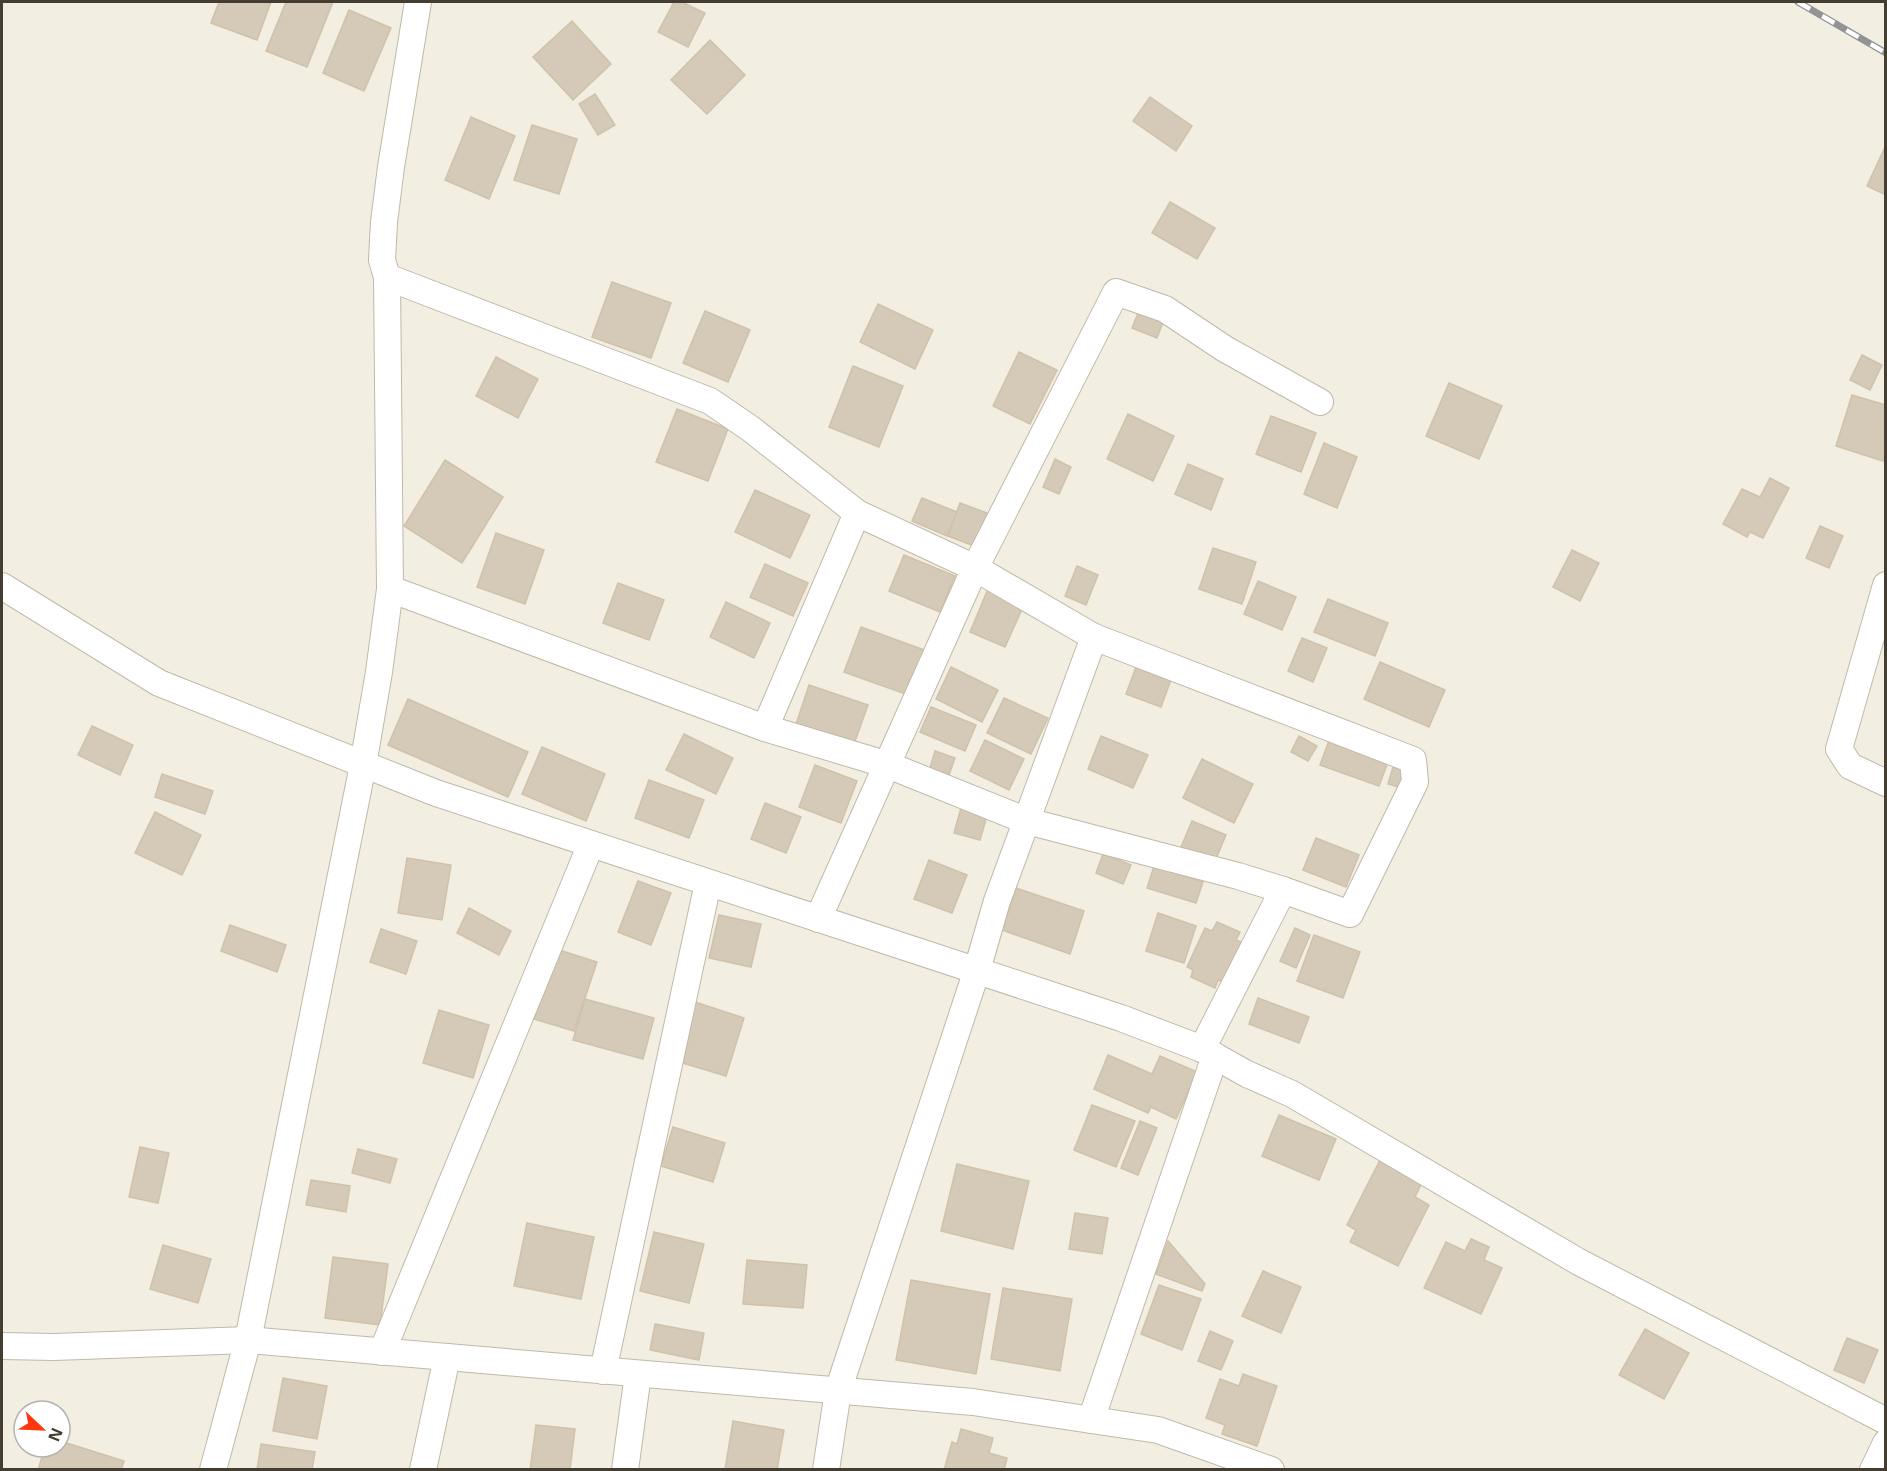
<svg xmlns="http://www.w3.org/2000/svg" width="1887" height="1471" viewBox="0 0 1887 1471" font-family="'Open Sans',sans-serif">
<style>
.building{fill:#d4cab7;stroke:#d0c2aa;stroke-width:1.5}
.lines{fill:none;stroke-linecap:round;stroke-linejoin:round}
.street-casing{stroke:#c1b9a7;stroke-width:28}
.street{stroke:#fff;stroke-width:26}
.rail-casing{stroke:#939393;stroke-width:7}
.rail{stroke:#fff;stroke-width:4.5;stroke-dasharray:14;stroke-linecap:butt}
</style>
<rect width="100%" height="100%" fill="#f2eee2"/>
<g class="building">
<polygon points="219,2 271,2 257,40 211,23"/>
<polygon points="286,2 333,2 307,67 266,51"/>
<polygon points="674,2 682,2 705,13 688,47 658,32"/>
<polygon points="349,10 391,28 364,91 323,73"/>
<polygon points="572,21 611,64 573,100 533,57"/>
<polygon points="710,40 745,75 707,114 671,80"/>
<polygon points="595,94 615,125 598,135 579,104"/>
<polygon points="1150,97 1192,126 1176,151 1133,121"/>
<polygon points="471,117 515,136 489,199 445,180"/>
<polygon points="532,125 577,139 559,194 514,180"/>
<polygon points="1886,145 1886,195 1867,186"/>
<polygon points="1170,202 1215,228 1197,259 1152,233"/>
<polygon points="612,282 671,303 651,358 592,337"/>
<polygon points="878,304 933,330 915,369 860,342"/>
<polygon points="1140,308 1165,317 1157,338 1132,328"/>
<polygon points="705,311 750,330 728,382 683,363"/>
<polygon points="1019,352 1057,370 1030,424 993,406"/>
<polygon points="1862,355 1882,365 1870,390 1850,380"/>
<polygon points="496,357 538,379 518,418 476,396"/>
<polygon points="853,366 903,386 879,447 829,427"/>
<polygon points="1449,383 1502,406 1479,459 1426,436"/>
<polygon points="1852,395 1886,405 1886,451 1883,461 1836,446"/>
<polygon points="677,409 728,429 708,481 656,462"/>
<polygon points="1128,414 1174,436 1153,481 1107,459"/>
<polygon points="1271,416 1316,433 1301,472 1256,454"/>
<polygon points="1324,443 1357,457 1337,508 1304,494"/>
<polygon points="1055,459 1071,467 1059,494 1043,487"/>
<polygon points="445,460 503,497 462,563 404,526"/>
<polygon points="1188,464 1223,479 1211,510 1175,494"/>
<polygon points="1770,478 1789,488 1763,538 1750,532 1747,537 1723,524 1742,489 1760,497"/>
<polygon points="755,490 810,515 790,558 735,532"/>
<polygon points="922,498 957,512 947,536 912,521"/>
<polygon points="960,503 995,516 982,549 948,536"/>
<polygon points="1820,526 1843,536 1829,568 1806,558"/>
<polygon points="496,533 544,550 525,604 477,587"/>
<polygon points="1213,548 1256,562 1242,604 1199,589"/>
<polygon points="1572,550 1599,563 1580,601 1553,587"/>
<polygon points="904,555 955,576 940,612 889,591"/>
<polygon points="765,564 808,583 793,616 750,597"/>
<polygon points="1077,566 1098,575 1086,605 1065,596"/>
<polygon points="1258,581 1296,597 1282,630 1244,614"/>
<polygon points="618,583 664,600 649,640 603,623"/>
<polygon points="988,589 1024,605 1005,647 970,632"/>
<polygon points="1328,599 1388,623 1375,656 1314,632"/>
<polygon points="726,602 770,623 754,658 710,637"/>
<polygon points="861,627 927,651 911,696 844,672"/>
<polygon points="1302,638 1327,648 1313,682 1288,671"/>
<polygon points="1380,662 1445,690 1429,727 1364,699"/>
<polygon points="951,667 998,690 982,722 936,699"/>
<polygon points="1136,667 1171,680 1161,707 1126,694"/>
<polygon points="809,685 868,705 854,744 796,724"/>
<polygon points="1004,698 1048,718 1031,754 987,733"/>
<polygon points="408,699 528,752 508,797 388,745"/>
<polygon points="931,707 976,725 965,751 920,732"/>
<polygon points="92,726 133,745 120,775 78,755"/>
<polygon points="684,734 733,758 716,794 666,770"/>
<polygon points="1101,736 1148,755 1133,788 1088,769"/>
<polygon points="1299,736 1317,746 1308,761 1291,752"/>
<polygon points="1330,738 1389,759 1379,786 1320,765"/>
<polygon points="985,740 1024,759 1009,790 970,771"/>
<polygon points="542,747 605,774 586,821 522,794"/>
<polygon points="935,751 955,758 949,775 930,768"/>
<polygon points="1202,759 1253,784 1234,823 1183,798"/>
<polygon points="815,765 857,781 841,823 799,807"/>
<polygon points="1393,767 1411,773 1406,789 1388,784"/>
<polygon points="162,774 213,791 205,814 155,797"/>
<polygon points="649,780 704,800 689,838 635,818"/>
<polygon points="765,803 801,817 786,853 751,839"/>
<polygon points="961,808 987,816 980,840 954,833"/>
<polygon points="155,812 201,835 182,875 135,853"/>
<polygon points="1192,821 1226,835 1215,861 1181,847"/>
<polygon points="1316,838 1359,855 1346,887 1303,870"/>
<polygon points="1103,854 1131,865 1123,884 1096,873"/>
<polygon points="407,858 451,865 442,920 398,913"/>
<polygon points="929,860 967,875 952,913 914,899"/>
<polygon points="1154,866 1203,882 1196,903 1147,888"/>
<polygon points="638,881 671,893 651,945 618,932"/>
<polygon points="1016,888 1084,911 1070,954 1002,930"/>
<polygon points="469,908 511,931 499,955 457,933"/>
<polygon points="1158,913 1196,926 1184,963 1146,951"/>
<polygon points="719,915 761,924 751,967 709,958"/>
<polygon points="1217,922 1240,932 1236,940 1246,944 1228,984 1218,980 1215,988 1191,977 1193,970 1187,967 1205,928 1212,931"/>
<polygon points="230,925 286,945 277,972 221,951"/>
<polygon points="1295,928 1310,935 1296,968 1280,961"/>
<polygon points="381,929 417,941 406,974 370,962"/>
<polygon points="1314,935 1360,952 1343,998 1297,981"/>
<polygon points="556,949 597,962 574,1031 534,1019"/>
<polygon points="1258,998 1309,1017 1299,1043 1249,1024"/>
<polygon points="585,999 654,1018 643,1059 573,1040"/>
<polygon points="695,1002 744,1018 726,1076 676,1061"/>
<polygon points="439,1010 489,1025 473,1078 423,1063"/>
<polygon points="1108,1055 1152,1074 1160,1056 1197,1072 1176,1119 1151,1107 1148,1113 1094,1089"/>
<polygon points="1092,1105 1135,1121 1116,1167 1074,1150"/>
<polygon points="1279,1115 1336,1139 1319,1180 1262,1156"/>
<polygon points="1140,1121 1157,1128 1138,1175 1121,1168"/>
<polygon points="673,1127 725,1143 713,1182 661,1166"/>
<polygon points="140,1147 169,1153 158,1203 129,1197"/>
<polygon points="358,1149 397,1159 390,1183 352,1173"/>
<polygon points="1381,1158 1423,1180 1415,1197 1429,1205 1398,1266 1350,1242 1356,1230 1347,1225"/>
<polygon points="957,1164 1029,1181 1013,1249 941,1231"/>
<polygon points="311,1180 350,1186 346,1212 306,1205"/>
<polygon points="1075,1213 1108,1218 1102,1254 1069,1249"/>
<polygon points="527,1223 594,1237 581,1299 514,1286"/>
<polygon points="654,1232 704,1244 689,1303 640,1291"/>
<polygon points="1471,1239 1489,1247 1484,1260 1502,1268 1481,1314 1424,1288 1446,1242 1465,1251"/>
<polygon points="1168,1241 1205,1284 1202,1291 1156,1274"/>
<polygon points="163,1245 211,1259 198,1303 150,1289"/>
<polygon points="333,1257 388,1264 380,1325 325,1318"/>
<polygon points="747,1260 807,1265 803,1308 743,1304"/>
<polygon points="1263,1271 1301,1287 1281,1333 1242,1316"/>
<polygon points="911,1280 990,1294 976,1374 896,1360"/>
<polygon points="1159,1285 1201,1299 1182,1350 1141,1334"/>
<polygon points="1003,1288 1072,1299 1060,1371 991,1359"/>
<polygon points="655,1324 704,1333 699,1360 650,1350"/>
<polygon points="1645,1329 1689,1353 1664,1399 1619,1375"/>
<polygon points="1210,1331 1233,1341 1221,1370 1198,1361"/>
<polygon points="1847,1338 1878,1350 1864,1383 1834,1370"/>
<polygon points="1243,1374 1277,1386 1257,1446 1222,1434 1225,1425 1206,1418 1220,1379 1239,1386"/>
<polygon points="283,1378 327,1386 317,1439 273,1431"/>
<polygon points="733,1421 784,1430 777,1470 725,1469"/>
<polygon points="536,1425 575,1429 570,1470 530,1470"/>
<polygon points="961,1429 993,1438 989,1453 1007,1458 1004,1470 944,1470 952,1442 957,1444"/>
<polygon points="60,1441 124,1461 121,1470 38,1470 45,1447 60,1447"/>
<polygon points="261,1444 315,1452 312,1470 257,1470"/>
</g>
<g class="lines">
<g class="street-casing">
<g id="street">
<polyline points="387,277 710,401 751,429 857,513 975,568 1094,637 1413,760 1415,782 1350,914 1283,890 1238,876 1027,821 888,765 765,728 390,589"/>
<polyline points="1886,585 1839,749 1850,766 1886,783"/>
<polyline points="2,586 159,683 436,793 1121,1018 1202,1049 1247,1074 1292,1094 1579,1262 1886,1421"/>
<polyline points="765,728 857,513"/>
<polyline points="818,919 975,568 1116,292 1165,309 1225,349 1320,402"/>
<polyline points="1202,1049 1283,890"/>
<polyline points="2,1346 54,1347 248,1340 973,1402 1158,1430 1271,1470"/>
<polyline points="382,1352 591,844"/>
<polyline points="603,1371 708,883"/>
<polyline points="1091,1420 1215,1056"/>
<polyline points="213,1470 248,1340 363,765 379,672 390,589 387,277 382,260 384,222 391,167 418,2"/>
<polyline points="423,1470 447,1357"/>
<polyline points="625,1470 638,1374"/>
<polyline points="826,1470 838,1391 977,970 997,901 1094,637"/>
<polyline points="1873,1470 1886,1443"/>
</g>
</g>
<use href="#street" class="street"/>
<g class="rail-casing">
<polyline id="rail" points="1798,2 1886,53"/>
</g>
<use href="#rail" class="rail"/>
</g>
<rect width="1887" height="1471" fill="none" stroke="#443e32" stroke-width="6"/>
<g transform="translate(42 1429) rotate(113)"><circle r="28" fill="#ffffff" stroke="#b4b2ad" stroke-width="1.5"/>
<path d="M0-4.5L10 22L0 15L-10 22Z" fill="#ff370d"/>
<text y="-9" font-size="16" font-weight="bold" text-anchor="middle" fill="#443e32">N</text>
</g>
</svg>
